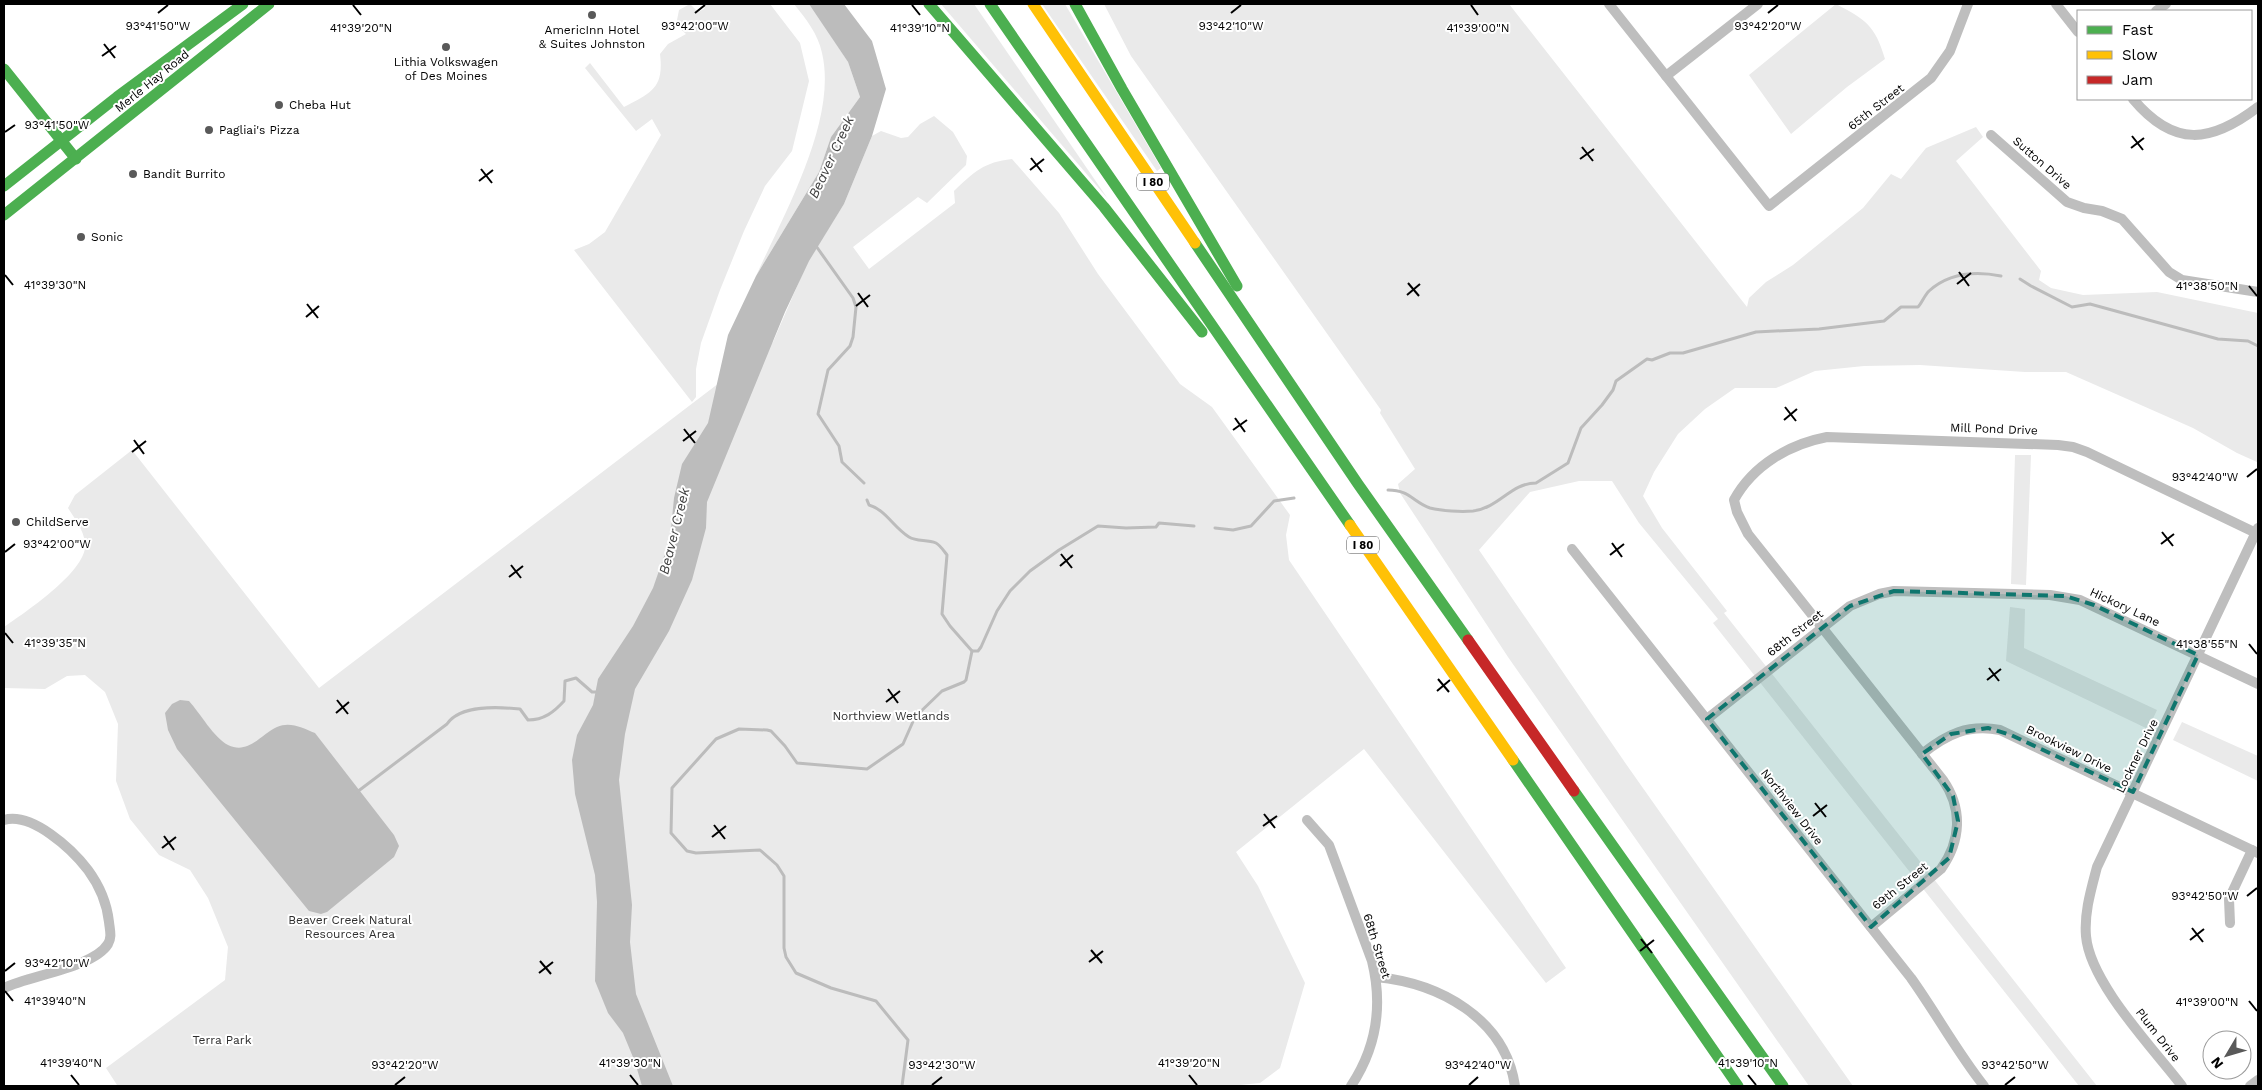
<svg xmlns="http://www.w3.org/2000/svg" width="2262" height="1090" viewBox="0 0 2262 1090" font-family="'Work Sans',sans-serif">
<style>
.green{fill:#eaeaea}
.water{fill:#bcbcbc}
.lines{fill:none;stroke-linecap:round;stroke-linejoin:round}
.stream{stroke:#bcbcbc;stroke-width:3}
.street{stroke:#bebebe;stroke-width:10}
.fast{stroke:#4caf50;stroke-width:11}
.slow{stroke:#ffc107;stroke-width:11}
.jam{stroke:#c62828;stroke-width:11}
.marked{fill:#0f766e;fill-opacity:0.2;stroke:#0f766e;stroke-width:4;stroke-dasharray:10 6;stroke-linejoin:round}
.ticks{fill:none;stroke:#000;stroke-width:2}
.poi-dot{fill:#595959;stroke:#fff;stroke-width:2}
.labels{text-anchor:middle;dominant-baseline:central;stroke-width:4;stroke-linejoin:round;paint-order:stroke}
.shield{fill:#fff;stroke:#4c4c4c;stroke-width:1}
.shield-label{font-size:11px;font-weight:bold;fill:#000}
.poi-label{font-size:12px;fill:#000;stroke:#fff;text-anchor:start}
.street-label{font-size:12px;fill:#000;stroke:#fff}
.park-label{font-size:12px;fill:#2f2f2f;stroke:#fff}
.water-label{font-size:14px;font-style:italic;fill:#404040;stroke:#fff}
.ticks-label{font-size:12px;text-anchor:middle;fill:#000;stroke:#fff;stroke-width:4;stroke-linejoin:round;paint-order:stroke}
</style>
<rect width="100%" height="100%" fill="#fff"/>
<g class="green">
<path d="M690 4 698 12 704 9 706 4H770L800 43 809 81 792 151 765 186 744 231 720 290 701 343 696 369V397L692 402 574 250 589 244 605 232 661 135 652 119 636 131 585 68 590 63 624 107C652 92 664 88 660 54L668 44 686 34 676 25 679 10Z"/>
<path d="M794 4H809L814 10 848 62 860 97 831 137 819 172 756 276C783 216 838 120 822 53 818 34 806 19 794 4Z"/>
<polygon points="941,4 974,4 1108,199"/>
<polygon points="1042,4 1065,4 1161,168 1157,171"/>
<polygon points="1104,4 1509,4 1747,307 1749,298 1766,282 1793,265 1863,208 1891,174 1901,179 1926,148 1976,127 1983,137 1956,161 2041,271 2039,280 2051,288 2083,295 2157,292 2258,313 2257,462 2237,453 2193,428 2066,372 2025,372 1920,365 1864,366 1815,371 1776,388 1735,388 1705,409 1678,434 1654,472 1643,496 1662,528 1727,611 1724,613 2097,1086 2079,1086 1713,623 1718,619 1639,523 1612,481 1579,481 1530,492 1479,550 1626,764 1853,1086 1809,1086 1508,657 1400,493 1398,484 1415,469 1380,413 1381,410 1131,56"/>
<path d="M1836 4C1866 20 1875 25 1885 59L1847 87 1791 134 1749 75Z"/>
<path d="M934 116 953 132 967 156 966 165 927 203 918 197 853 247 869 269 955 203 954 191C974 172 984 162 1012 159L1059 213 1098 274 1180 384 1212 407 1290 515 1286 535 1289 560 1566 968 1546 983 1364 749 1236 852 1258 886 1305 983 1280 1068 1260 1083 1230 1086H115L117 1085 106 1068 225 980 228 947 208 898 190 870 159 855 130 819 116 781 118 724 105 692 85 675 67 676 45 689 4 688V627C24 613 89 570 85 543 84 530 74 518 68 508L75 495 132 450 319 688 773 342 808 261 844 204 872 136 881 131 901 138 908 137 920 124Z"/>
<polygon points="2015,455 2031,455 2026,585 2011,584"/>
<polygon points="2010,607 2025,609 2024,648 2157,710 2148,729 2006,661"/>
<polygon points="2182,722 2258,756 2258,781 2173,740"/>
</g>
<g class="water">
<polygon points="809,4 844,4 872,41 886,89 872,136 844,204 809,261 785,312 707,502 706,528 692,580 669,631 635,689 625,734 619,780 632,905 630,942 636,994 673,1086 642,1086 635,1062 623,1033 608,1013 595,981 597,902 595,875 575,794 572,760 577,735 593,705 598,679 633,626 653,588 670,539 674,498 682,464 708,423 728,335 756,276 819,172 831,137 860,97 848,62"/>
<path d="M180 700 189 701C200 713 214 738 228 745 249 755 261 734 277 727 290 721 303 728 315 733L394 835 399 846 394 857 327 912 321 914 309 911 177 749 168 730 165 713 172 704Z"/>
</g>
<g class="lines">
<g class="stream">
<polyline points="816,246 853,298 856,307 853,337 850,346 828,370 818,414 839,446 842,462 864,483"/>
<polyline points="2020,279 2031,286 2072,307 2090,304 2218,339 2248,341 2258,346"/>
<path d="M1388 490C1410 490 1413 502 1430 508 1442 511 1461 512 1473 511 1499 508 1511 483 1536 483L1568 463 1581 428 1602 405 1613 390 1616 381 1647 359 1652 360 1670 353H1683L1756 332 1819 329 1884 321 1901 307H1918C1922 303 1924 296 1929 291 1949 273 1976 271 2001 276"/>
<path d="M867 500 869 505C886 510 893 527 909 537 917 542 927 539 936 543 940 545 944 551 947 555L942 614 950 626 972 651 966 680 964 682 942 691 915 717 903 744 867 769 797 763 785 746 771 731 767 730 739 729 716 739 672 788 671 833 687 851 696 853 760 850 777 865 784 876V948L786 957 796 973 831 988 876 1001 908 1040 902 1086"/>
<polyline points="1215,528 1233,530 1251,526 1274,501 1294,498"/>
<polyline points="972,651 978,651 981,647 997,611 1010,591 1030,571 1059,550 1098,526 1126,528 1156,527 1159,523 1194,526"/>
<path d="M357 792 447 724C460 704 500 707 520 709L528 720C544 720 554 712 564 701L565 681 576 678 592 692H599"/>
</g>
<g class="street">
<polyline points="1609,4 1769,206 1931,78 1950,51 1968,4"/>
<polyline points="2056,4 2078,32"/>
<polyline points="2156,11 2166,4"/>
<polyline points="1666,76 1758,4"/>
<path d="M2133 99C2174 148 2211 143 2258 107"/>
<polyline points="1991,135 2067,202 2084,208 2102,211 2122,219 2169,272 2182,280 2258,292"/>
<path d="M1572 549 1911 978C1936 1013 1957 1052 1984 1086"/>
<polyline points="1707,719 1850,606 1879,594 1894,591 2050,595 2080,600 2258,684"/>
<path d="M1922 754C1947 734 1968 724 2000 730L2258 853"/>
<path d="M4 820C32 812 72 849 88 870 99 885 107 904 109 922 110 931 112 937 108 944 93 968 30 975 4 988"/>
<path d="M1307 820 1329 845 1372 961C1383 1006 1377 1047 1351 1086"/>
<polyline points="2230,923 2229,899 2252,850"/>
<path d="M1871 927 1941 869C1961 841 1963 809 1943 780L1748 534 1737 512 1734 500C1753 465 1790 444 1827 437L2058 445 2073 447 2087 452 2256 533"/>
<path d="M1376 977C1439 983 1505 1018 1515 1086"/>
<path d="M2182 1086C2153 1048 2090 983 2086 936 2084 913 2091 890 2097 867L2258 528"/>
<polyline points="2250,1086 2258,1080"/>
</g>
<g class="fast">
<polyline points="929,4 1104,207 1202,332"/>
<polyline points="990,4 1350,525"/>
<polyline points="1075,4 1122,89 1237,286"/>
<polyline points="4,69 76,159"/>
<polyline points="4,186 117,97 243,4"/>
<polyline points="4,215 269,4"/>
<polyline points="1195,243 1358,484 1468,640"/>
<polyline points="1513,760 1738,1086"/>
<polyline points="1574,791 1783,1086"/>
</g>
<g class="slow">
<polyline points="1033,4 1195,243"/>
<polyline points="1350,525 1513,760"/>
</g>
<polyline class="jam" points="1468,640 1574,791"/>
</g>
<path class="marked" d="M1894 591 2065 596 2094 605 2198 655 2133 792 2011 735 1988 728 1951 734 1922 754 1953 796 1958 821 1949 858 1871 927 1707 719 1850 606Z"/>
<path class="ticks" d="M353 5 361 15M912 5 920 15M1471 5 1478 15M158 13 168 5M695 13 705 5M1231 13 1241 5M1768 13 1778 5M104 44 115 58M102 56 116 46M5 132 15 125M2132 136 2143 150M1582 147 1593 161M2131 148 2144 138M1031 158 1042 172M1580 159 1594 149M481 169 492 183M1030 170 1044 159M479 181 493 170M1959 272 1969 286M5 275 13 285M1408 283 1419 296M1957 284 1971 273M2249 286 2257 296M858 293 868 307M1407 295 1420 284M307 304 318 318M856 306 870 295M306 317 319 306M1785 407 1796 421M1235 418 1245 432M1784 420 1797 409M684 429 695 443M1233 430 1247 420M134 440 144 454M683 441 696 431M132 452 146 441M2247 477 2257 469M2162 532 2173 546M1612 543 1622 557M2161 544 2174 534M5 552 15 544M1061 554 1072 568M1610 555 1624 544M511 565 521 578M1060 566 1073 555M509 577 523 566M5 633 13 643M2249 644 2257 654M1989 668 1999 681M1438 679 1449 692M1987 680 2001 669M888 689 898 703M1437 691 1450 680M337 700 348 714M886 702 900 691M336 713 349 702M1815 803 1826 817M1264 814 1275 828M1813 816 1827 805M714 825 725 839M1263 826 1277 816M164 836 174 850M712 837 726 826M162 848 176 837M2247 896 2257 888M2192 928 2203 942M1641 939 1652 953M2190 940 2204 929M1091 950 1102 963M1640 951 1654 940M540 961 551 974M1089 962 1103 951M5 971 15 963M539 973 553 962M5 991 13 1001M2249 1001 2257 1011M71 1075 79 1085M630 1075 638 1085M1189 1075 1197 1085M1748 1075 1756 1085M395 1085 405 1077M932 1085 942 1077M1469 1085 1478 1077M2005 1085 2015 1077"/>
<g class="poi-dot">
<circle cx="592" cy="15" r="5"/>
<circle cx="446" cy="47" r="5"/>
<circle cx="279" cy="105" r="5"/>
<circle cx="209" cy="130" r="5"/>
<circle cx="133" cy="174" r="5"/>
<circle cx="81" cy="237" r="5"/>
<circle cx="16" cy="522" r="5"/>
</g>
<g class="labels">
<g class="shield">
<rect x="1137" y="173.5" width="32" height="17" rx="4"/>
<rect x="1347" y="536.5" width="32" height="17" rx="4"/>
</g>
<g class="shield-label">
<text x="1153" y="182">I 80</text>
<text x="1363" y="545">I 80</text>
</g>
<g class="poi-label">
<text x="592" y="30" text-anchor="middle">AmericInn Hotel<tspan x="592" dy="14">&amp; Suites Johnston</tspan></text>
<text x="446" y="62" text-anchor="middle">Lithia Volkswagen<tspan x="446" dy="14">of Des Moines</tspan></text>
<text x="289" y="105">Cheba Hut</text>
<text x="219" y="130">Pagliai's Pizza</text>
<text x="143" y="174">Bandit Burrito</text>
<text x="91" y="237">Sonic</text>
<text x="26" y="522">ChildServe</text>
</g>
<g class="street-label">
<text transform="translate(152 81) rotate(-39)">Merle Hay Road</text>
<text transform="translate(1876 107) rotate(-38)">65th Street</text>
<text transform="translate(2042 163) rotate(41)">Sutton Drive</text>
<text transform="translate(1994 429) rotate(2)">Mill Pond Drive</text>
<text transform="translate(2125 607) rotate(25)">Hickory Lane</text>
<text transform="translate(1795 633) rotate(-38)">68th Street</text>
<text transform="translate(2069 749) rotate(26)">Brookview Drive</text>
<text transform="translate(2137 756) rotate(-64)">Lockner Drive</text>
<text transform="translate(1792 807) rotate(52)">Northview Drive</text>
<text transform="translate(1900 886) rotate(-39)">69th Street</text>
<text transform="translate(1377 946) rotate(73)">68th Street</text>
<text transform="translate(2158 1035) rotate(52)">Plum Drive</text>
</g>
<g class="park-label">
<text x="891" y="716">Northview Wetlands</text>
<text x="350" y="920">Beaver Creek Natural<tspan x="350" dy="14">Resources Area</tspan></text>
<text x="222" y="1040">Terra Park</text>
</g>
<g class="water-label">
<text transform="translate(831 157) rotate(-65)">Beaver Creek</text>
<text transform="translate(674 531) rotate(-76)">Beaver Creek</text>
</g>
</g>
<g class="ticks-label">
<text x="158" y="30">93°41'50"W</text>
<text x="695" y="30">93°42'00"W</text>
<text x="1231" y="30">93°42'10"W</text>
<text x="1768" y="30">93°42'20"W</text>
<text x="361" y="32">41°39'20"N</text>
<text x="920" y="32">41°39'10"N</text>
<text x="1478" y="32">41°39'00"N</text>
<text x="57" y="129">93°41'50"W</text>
<text x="55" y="289">41°39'30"N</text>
<text x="2207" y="290">41°38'50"N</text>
<text x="2205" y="481">93°42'40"W</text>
<text x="57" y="548">93°42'00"W</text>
<text x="55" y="647">41°39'35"N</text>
<text x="2207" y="648">41°38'55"N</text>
<text x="2205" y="900">93°42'50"W</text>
<text x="57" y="967">93°42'10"W</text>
<text x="55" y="1005">41°39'40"N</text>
<text x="2207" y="1006">41°39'00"N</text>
<text x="71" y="1067">41°39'40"N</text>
<text x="630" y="1067">41°39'30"N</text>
<text x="1189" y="1067">41°39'20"N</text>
<text x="1748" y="1067">41°39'10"N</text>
<text x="405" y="1069">93°42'20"W</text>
<text x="942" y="1069">93°42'30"W</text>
<text x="1478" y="1069">93°42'40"W</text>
<text x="2015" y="1069">93°42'50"W</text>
</g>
<rect width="2262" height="1090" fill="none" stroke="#000000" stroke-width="10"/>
<rect x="2077" y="10" width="175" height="90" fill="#ffffff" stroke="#999999"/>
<rect x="2087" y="26" width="25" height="8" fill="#4caf50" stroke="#999999"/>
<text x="2122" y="35" font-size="15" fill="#000000">Fast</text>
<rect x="2087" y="51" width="25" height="8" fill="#ffc107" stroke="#999999"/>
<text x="2122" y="60" font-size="15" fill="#000000">Slow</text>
<rect x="2087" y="76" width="25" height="8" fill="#c62828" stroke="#999999"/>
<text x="2122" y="85" font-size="15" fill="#000000">Jam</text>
<g transform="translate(2227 1055) rotate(232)"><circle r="24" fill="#ffffff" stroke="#999999"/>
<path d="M0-4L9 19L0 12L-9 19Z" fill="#595959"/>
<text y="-8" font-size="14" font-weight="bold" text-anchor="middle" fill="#000000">N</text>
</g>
</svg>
